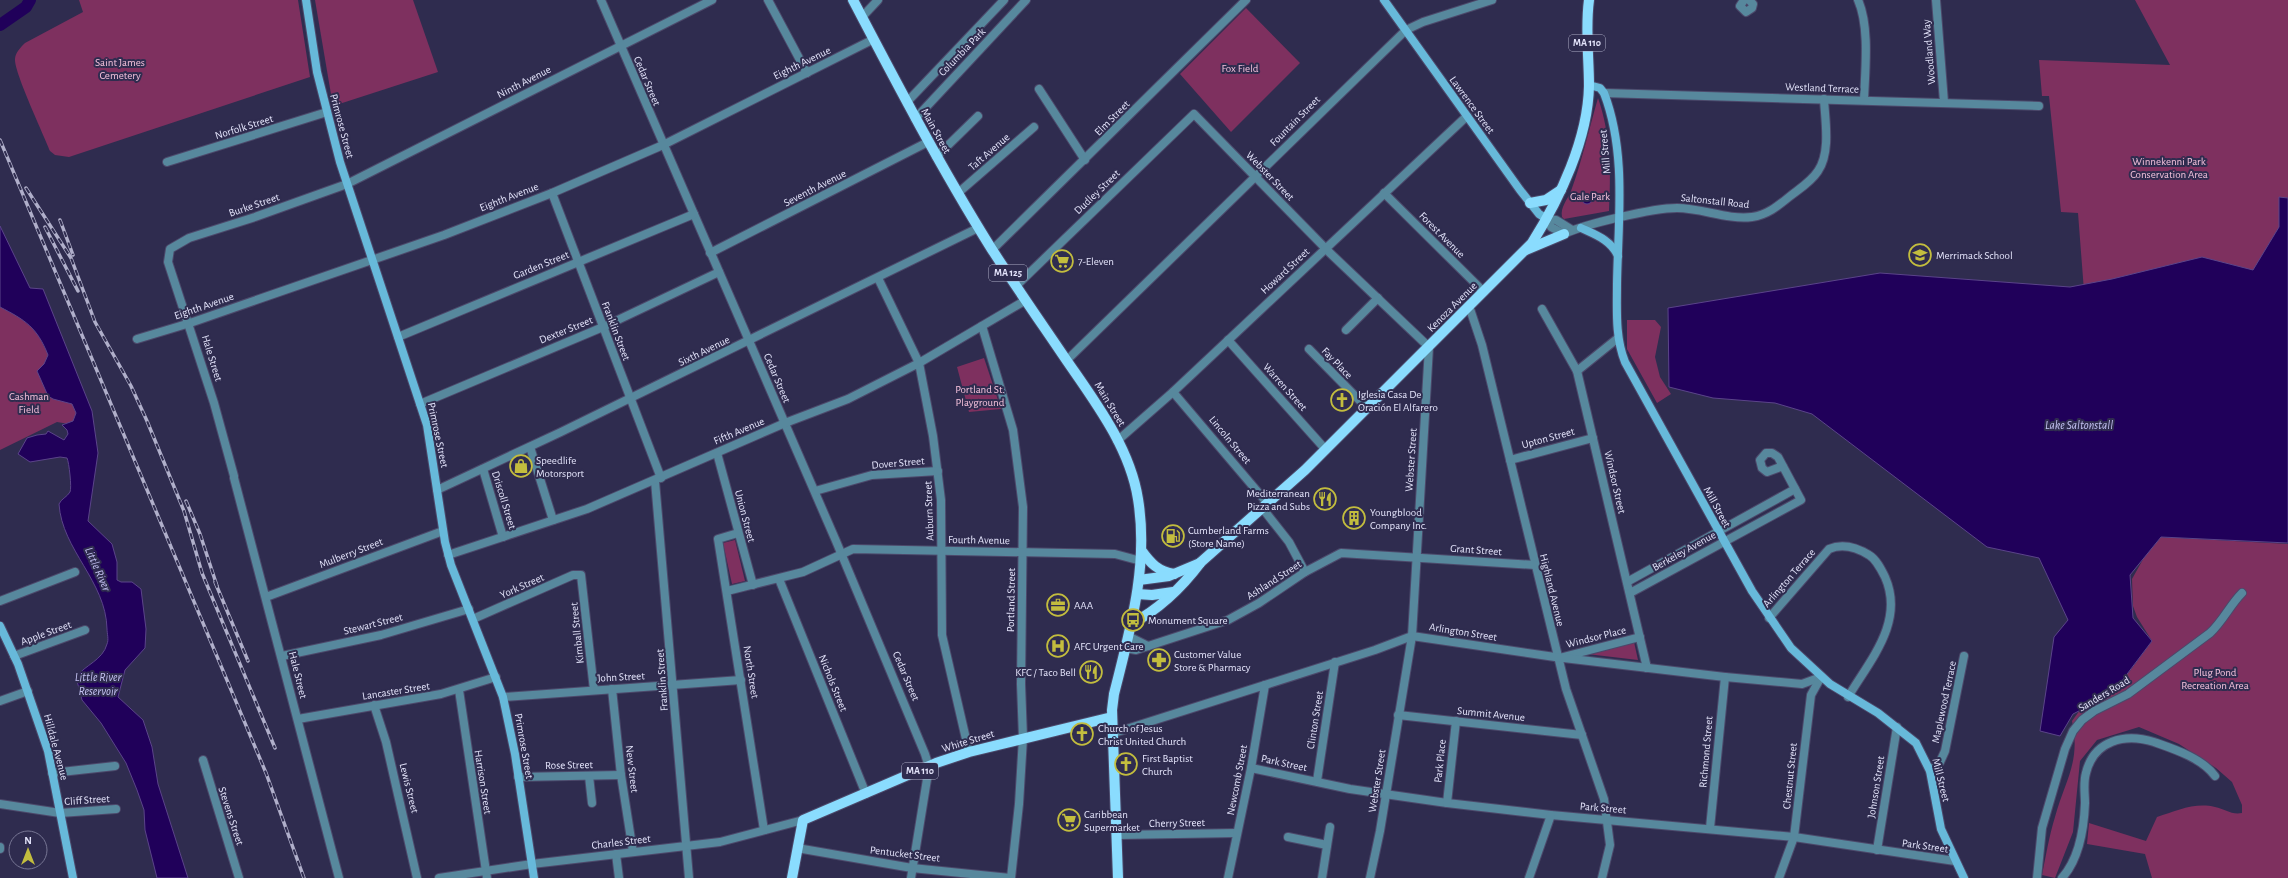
<svg xmlns="http://www.w3.org/2000/svg" width="2288" height="878" viewBox="0 0 2288 878" font-family="'Alegreya Sans',sans-serif">
<style>
.green{fill:#7e305f}
.water{fill:#20005a;stroke:#5b448a}
.lines{fill:none;stroke-linecap:round;stroke-linejoin:round}
.river{stroke:#20005a;stroke-width:12}
.street-casing{stroke:#4c496b;stroke-width:10}
.secondary-casing{stroke:#4c496b;stroke-width:10}
.primary-casing{stroke:#4c496b;stroke-width:12}
.street{stroke:#57889d;stroke-width:8}
.secondary{stroke:#67b9da;stroke-width:8}
.primary{stroke:#8adcfe;stroke-width:10}
.rail-casing{stroke:#b0afca;stroke-width:3.5}
.rail{stroke:#2f2c4f;stroke-width:2;stroke-dasharray:6;stroke-linecap:butt}
.labels{text-anchor:middle;dominant-baseline:central;stroke-width:4;stroke-linejoin:round;paint-order:stroke}
.shield{fill:#2f2c4f;stroke:#aeadc7;stroke-width:1}
.shield-label{font-size:10px;font-weight:bold;fill:#e4e4fb}
.street-label{font-size:11px;fill:#e4e4fb;stroke:#2f2c4f}
.park-label{font-size:11px;fill:#f4c1db;stroke:#2f2c4f}
.poi-label{font-size:11px;fill:#e4e4fb;stroke:#2f2c4f;text-anchor:start}
.water-label{font-size:12px;font-style:italic;fill:#c4c2f2;stroke:#2f2c4f}
</style>
<rect width="100%" height="100%" fill="#2f2c4f"/>
<g class="green">
<path d="M79 0H298L310 77 69 157 55 155 50 151C44 135 14 72 15 59 15 53 21 47 25 43L83 12Z"/>
<polygon points="315,0 413,0 438,72 333,106"/>
<polygon points="2135,0 2288,0 2288,204 2282,232 2254,278 2084,291 2078,213 2061,212 2049,96 2042,96 2039,60 2170,65"/>
<polygon points="1246,8 1300,63 1231,132 1180,74"/>
<path d="M1598 98C1611 135 1611 173 1609 211L1564 219 1562 217C1560 207 1568 199 1571 191 1582 161 1589 129 1598 98Z"/>
<polygon points="0,300 41,332 74,401 80,418 75,425 57,422 0,450"/>
<polygon points="1627,320 1655,320 1661,327 1655,357 1660,377 1671,394 1657,403 1627,349"/>
<polygon points="984,358 1001,409 969,412 957,367"/>
<path d="M2161 537 2288 544V878H2152L2145 854 2087 844 2089 823 2146 841 2157 817C2176 811 2195 802 2215 807 2225 809 2231 815 2242 813V805L2232 782 2216 768 2179 744 2139 727 2097 740 2080 761 2073 832 2055 878 2042 875C2046 856 2049 836 2055 817 2065 780 2081 762 2072 721L2080 710 2100 702 2115 691 2152 641 2137 617 2133 606 2132 579 2146 554Z"/>
<polygon points="735,540 745,581 732,584 723,543"/>
<polygon points="1634,642 1638,660 1587,654"/>
</g>
<g class="water">
<circle cx="1587" cy="199" r="5"/>
<polygon points="2279,197 2288,198 2288,543 2161,537 2130,575 2133,618 2152,641 2112,694 2073,714 2060,736 2040,731 2054,637 2068,620 2039,558 1987,547 1812,414 1775,403 1713,398 1669,387 1668,308 1880,273 2070,287 2112,279 2202,257 2253,270 2279,227"/>
<path d="M0 226 30 288 43 289 92 411 98 453 88 521 112 544 117 562V580L121 582H132L141 589 146 629 145 648 125 670 118 697 143 720 152 747 158 784 188 878H157L145 830 144 810 137 790 126 763 101 723 82 700 76 677C85 665 103 660 107 644 109 640 107 633 107 629 106 581 62 550 59 504 61 499 67 497 70 492 72 488 69 462 67 458L60 457 30 462 18 454 27 438 37 435 46 434 48 431 64 440 68 434 67 430 62 425 73 421 76 413 72 404 53 399 48 396 37 371 44 364 48 355C37 327 25 320 0 307Z"/>
</g>
<g class="lines">
<polyline class="river" points="0,25 26,7 30,0"/>
<g class="street-casing">
<g id="street">
<polyline points="601,0 836,541 925,754 929,767 911,878"/>
<polyline points="768,0 807,73"/>
<polyline points="1744,0 1740,6 1746,12 1752,8 1753,4 1749,0"/>
<path d="M1858 0C1870 27 1865 71 1864 100"/>
<polyline points="1936,0 1944,102"/>
<polyline points="862,17 878,0"/>
<polyline points="1039,89 1085,160"/>
<polyline points="1604,93 2039,106"/>
<polyline points="907,102 1004,0"/>
<polyline points="915,119 1026,0"/>
<polyline points="936,157 978,116"/>
<polyline points="167,162 327,112"/>
<polyline points="552,193 661,478"/>
<polyline points="958,193 1034,127"/>
<polyline points="1384,193 1484,292"/>
<path d="M1547 219 1551 227 1564 234C1585 224 1653 208 1677 208 1702 208 1727 220 1752 217 1767 215 1778 206 1789 197 1799 189 1811 182 1818 171 1831 152 1825 120 1824 99"/>
<polyline points="1547,219 1556,220 1572,230"/>
<polyline points="992,250 1246,0"/>
<polyline points="710,253 928,142"/>
<polyline points="878,278 919,363 933,436 941,500 942,635 969,752"/>
<polyline points="1016,286 1194,114 1329,252 1429,347 1412,636 1380,831 1370,878"/>
<polyline points="1469,306 1482,345 1566,689 1604,799 1610,845 1602,878"/>
<polyline points="1542,309 1577,371 1647,668"/>
<polyline points="982,326 1013,430 1023,507 1021,684 1023,738 1019,804 1011,878"/>
<polyline points="1346,330 1378,298"/>
<polyline points="398,337 694,214"/>
<polyline points="137,339 190,323 444,235 552,193 663,145 874,39"/>
<polyline points="1228,340 1326,450"/>
<polyline points="1309,349 1368,409"/>
<polyline points="1067,360 1406,30 1423,22 1492,0"/>
<polyline points="1577,371 1618,338"/>
<polyline points="1173,392 1268,504"/>
<polyline points="420,404 603,327 719,272"/>
<polyline points="1117,441 1173,392 1467,116"/>
<polyline points="530,447 553,520"/>
<polyline points="717,453 753,585"/>
<polyline points="1510,460 1593,438"/>
<polyline points="483,469 503,537"/>
<polyline points="234,476 214,403 168,262 170,249 189,238 255,217 347,184 712,0"/>
<polyline points="234,478 339,878"/>
<polyline points="655,481 689,878"/>
<polyline points="437,490 561,432 978,228"/>
<polyline points="815,491 872,475 938,471"/>
<polyline points="1263,509 1289,542 1305,572"/>
<polyline points="738,533 718,539 764,830"/>
<polyline points="448,555 587,509 785,423 848,399 919,363 1026,300"/>
<polyline points="779,579 866,794"/>
<polyline points="1627,582 1795,489"/>
<polyline points="727,591 803,572 853,549 1115,554 1141,561"/>
<polyline points="1630,593 1801,500 1778,457 1772,453 1766,453 1760,460 1762,468 1767,472 1783,466"/>
<polyline points="266,597 443,531"/>
<polyline points="0,601 75,572"/>
<path d="M1769 618 1829 549C1843 543 1856 547 1869 555 1876 559 1881 569 1885 577 1905 622 1870 660 1848 697"/>
<polyline points="473,619 573,575 581,575 594,690"/>
<polyline points="1128,636 1148,646"/>
<polyline points="1125,648 1136,650 1228,620 1259,603 1305,572 1341,553 1535,565"/>
<polyline points="14,656 85,630"/>
<polyline points="282,656 381,635 469,609"/>
<polyline points="1563,657 1640,637"/>
<polyline points="612,689 621,775 633,852"/>
<polyline points="459,690 487,878"/>
<polyline points="503,697 741,680"/>
<polyline points="0,701 28,691"/>
<polyline points="374,705 386,742 417,878"/>
<polyline points="1398,715 1582,735"/>
<polyline points="298,719 441,694 496,677"/>
<polyline points="1114,733 1375,650 1412,636 1555,657 1725,677 1802,684 1821,677"/>
<polyline points="203,760 239,878"/>
<polyline points="1251,768 1350,789 1447,803 1551,815 1794,837 1955,861"/>
<polyline points="1930,771 1940,762 1945,751 1964,656"/>
<polyline points="52,773 115,766"/>
<polyline points="589,776 592,803"/>
<polyline points="518,777 621,775"/>
<polyline points="1317,781 1335,662"/>
<polyline points="1447,803 1456,721"/>
<polyline points="0,804 60,813 116,809"/>
<polyline points="1710,828 1725,677"/>
<polyline points="1117,835 1237,833"/>
<polyline points="1288,837 1327,845"/>
<polyline points="0,847 0,849"/>
<polyline points="797,848 912,868 1010,878"/>
<polyline points="1877,850 1897,727"/>
<polyline points="616,854 619,878"/>
<polyline points="439,878 532,864 720,842 803,820"/>
<polyline points="1228,878 1251,768 1265,685"/>
<polyline points="1322,878 1330,827"/>
<polyline points="1529,878 1551,815"/>
<polyline points="1779,878 1794,837 1811,695 1821,677"/>
<path d="M2037 878 2042 828 2065 749 2073 731 2082 720 2094 711 2128 694 2210 633C2223 621 2230 605 2242 593"/>
<path d="M2062 878C2079 859 2084 829 2085 803 2085 794 2083 783 2086 773 2094 740 2125 733 2154 742 2174 749 2202 758 2215 776"/>
</g>
</g>
<g class="secondary-casing">
<g id="secondary">
<polyline points="306,0 317,72 340,162 427,425 445,542 451,565 503,697 515,754 534,878"/>
<polyline points="1384,0 1520,190 1539,214 1547,219"/>
<path d="M1589 85 1600 88 1604 93C1627 153 1618 221 1617 284 1617 310 1615 337 1625 362L1752 591 1791 648 1830 684 1878 713 1916 743 1930 771 1941 829 1964 878"/>
<path d="M1581 228C1596 235 1611 240 1618 256"/>
<polyline points="0,626 18,664 48,751 73,878"/>
</g>
</g>
<g class="primary-casing">
<g id="primary">
<path d="M853 0C897 84 941 168 991 248 1016 287 1042 324 1067 361 1096 403 1130 448 1138 499 1149 566 1130 630 1114 694L1112 710 1118 878"/>
<polyline points="1530,203 1546,200 1561,190"/>
<polyline points="1526,250 1564,234"/>
<path d="M1141 550C1151 564 1158 571 1174 574"/>
<polyline points="1139,580 1169,576 1200,563"/>
<polyline points="1137,594 1152,595 1173,592"/>
<path d="M1131 624C1158 610 1183 586 1201 562L1305 470 1532 243C1560 198 1588 139 1589 86 1589 57 1585 29 1589 0"/>
<polyline points="792,878 803,820 936,763 969,752 1112,717"/>
</g>
</g>
<use href="#street" class="street"/>
<use href="#secondary" class="secondary"/>
<use href="#primary" class="primary"/>
<g class="rail-casing">
<g id="rail">
<polyline points="0,140 266,773 304,878"/>
<polyline points="26,188 71,258 95,322 131,386 147,421 184,511 202,573 275,748"/>
<polyline points="60,220 73,255"/>
<polyline points="45,227 78,291"/>
<polyline points="186,501 200,534 217,586"/>
<polyline points="215,582 248,661"/>
</g>
</g>
<use href="#rail" class="rail"/>
</g>
<defs>
<g id="school-ring" transform="scale(1.15)"><circle r="9.5" fill="#2f2c4f" stroke="#c3bd3e" stroke-width="1.5"/><path d="M0-5L7-2L0 1L-7-2ZM-4 1L0 2.5L4 1V4Q0 6-4 4Z" fill="#c3bd3e"/></g>
<g id="supermarket-ring" transform="scale(1.15)"><circle r="9.5" fill="#2f2c4f" stroke="#c3bd3e" stroke-width="1.5"/><path d="M-6-5.5h2.5l.6 2H6L4.5 2H-2.5L-4.4-4H-6ZM-1.5 3.2a1.3 1.3 0 1 0 .1 0ZM3 3.2a1.3 1.3 0 1 0 .1 0Z" fill="#c3bd3e"/></g>
<g id="church-ring" transform="scale(1.15)"><circle r="9.5" fill="#2f2c4f" stroke="#c3bd3e" stroke-width="1.5"/><path d="M-1.2-6h2.4v3.5h3.3v2.4h-3.3V6h-2.4V-.1h-3.3v-2.4h3.3Z" fill="#c3bd3e"/></g>
<g id="shop-ring" transform="scale(1.15)"><circle r="9.5" fill="#2f2c4f" stroke="#c3bd3e" stroke-width="1.5"/><path d="M-5-2.5h2.3a2.7 3.5 0 0 1 5.4 0H5L5.5 6h-11ZM-1.5-2.5h3a1.5 2.3 0 0 0-3 0Z" fill="#c3bd3e"/></g>
<g id="restaurant-ring" transform="scale(1.15)"><circle r="9.5" fill="#2f2c4f" stroke="#c3bd3e" stroke-width="1.5"/><path d="M-5-6h1v4h1v-4h1v4h1v-4h1v5L-1.5 .5V6h-2V.5L-5-1ZM5-6V6H3V1.5H1.5Q1.5-4 5-6Z" fill="#c3bd3e"/></g>
<g id="building-ring" transform="scale(1.15)"><circle r="9.5" fill="#2f2c4f" stroke="#c3bd3e" stroke-width="1.5"/><path d="M-4-6H4V6H1V3H-1V6H-4ZM-2.5-4.3h1.7v1.8h-1.7ZM.8-4.3h1.7v1.8H.8ZM-2.5-1h1.7V.8h-1.7ZM.8-1h1.7V.8H.8Z" fill="#c3bd3e"/></g>
<g id="fuel-ring" transform="scale(1.15)"><circle r="9.5" fill="#2f2c4f" stroke="#c3bd3e" stroke-width="1.5"/><path d="M-5.5-6h7V0h2V4h1.3V-2.5L3-4.5l.8-.8L6-3V5H2.5V1h-1V6h-7ZM-4.2-4.7v3.2H.2V-4.7Z" fill="#c3bd3e"/></g>
<g id="office-ring" transform="scale(1.15)"><circle r="9.5" fill="#2f2c4f" stroke="#c3bd3e" stroke-width="1.5"/><path d="M-6-3h4V-5.5h4V-3h4V5H-6ZM-1-4.5V-3h2v-1.5ZM-6 0V1H6V0Z" fill="#c3bd3e"/></g>
<g id="bus-ring" transform="scale(1.15)"><circle r="9.5" fill="#2f2c4f" stroke="#c3bd3e" stroke-width="1.5"/><path d="M-5-6H5V4H4V6H2V4H-2V6H-4V4H-5ZM-3.5-4V0h7V-4ZM-3.5 1.2v1.5H-2V1.2ZM2 1.2v1.5H3.5V1.2Z" fill="#c3bd3e"/></g>
<g id="hospital-ring" transform="scale(1.15)"><circle r="9.5" fill="#2f2c4f" stroke="#c3bd3e" stroke-width="1.5"/><path d="M-5-5h3v3.5h4V-5h3V5h-3V1.5h-4V5h-3Z" fill="#c3bd3e"/></g>
<g id="pharmacy-ring" transform="scale(1.15)"><circle r="9.5" fill="#2f2c4f" stroke="#c3bd3e" stroke-width="1.5"/><path d="M-2-6h4v4h4v4h-4v4h-4v-4h-4v-4h4Z" fill="#c3bd3e"/></g>
</defs>
<g fill-rule="evenodd">
<use href="#school-ring" x="1920" y="255"/>
<use href="#supermarket-ring" x="1062" y="261"/>
<use href="#church-ring" x="1342" y="400"/>
<use href="#shop-ring" x="521" y="466"/>
<use href="#restaurant-ring" x="1325" y="499"/>
<use href="#building-ring" x="1354" y="518"/>
<use href="#fuel-ring" x="1173" y="536"/>
<use href="#office-ring" x="1058" y="605"/>
<use href="#bus-ring" x="1133" y="620"/>
<use href="#hospital-ring" x="1058" y="646"/>
<use href="#pharmacy-ring" x="1159" y="660"/>
<use href="#restaurant-ring" x="1091" y="672"/>
<use href="#church-ring" x="1082" y="734"/>
<use href="#church-ring" x="1126" y="764"/>
<use href="#supermarket-ring" x="1069" y="820"/>
</g>
<g class="labels">
<g class="shield">
<rect x="1569" y="35" width="36" height="16" rx="3"/>
<rect x="989" y="265" width="38" height="16" rx="3"/>
<rect x="902" y="763" width="36" height="16" rx="3"/>
</g>
<g class="shield-label">
<text x="1587" y="43">MA 110</text>
<text x="1008" y="273">MA 125</text>
<text x="920" y="771">MA 110</text>
</g>
<g class="street-label">
<text transform="translate(962 52) rotate(-46)">Columbia Park</text>
<text transform="translate(1929 52) rotate(-95)">Woodland Way</text>
<text transform="translate(802 63) rotate(-26)">Eighth Avenue</text>
<text transform="translate(647 81) rotate(67)">Cedar Street</text>
<text transform="translate(524 82) rotate(-27)">Ninth Avenue</text>
<text transform="translate(1822 88) rotate(2)">Westland Terrace</text>
<text transform="translate(1472 105) rotate(54)">Lawrence Street</text>
<text transform="translate(1112 118) rotate(-45)">Elm Street</text>
<text transform="translate(1295 121) rotate(-45)">Fountain Street</text>
<text transform="translate(342 126) rotate(75)">Primrose Street</text>
<text transform="translate(244 127) rotate(-17)">Norfolk Street</text>
<text transform="translate(936 131) rotate(61)">Main Street</text>
<text transform="translate(989 152) rotate(-41)">Taft Avenue</text>
<text transform="translate(1605 152) rotate(-95)">Mill Street</text>
<text transform="translate(1270 176) rotate(46)">Webster Street</text>
<text transform="translate(815 188) rotate(-27)">Seventh Avenue</text>
<text transform="translate(1097 192) rotate(-44)">Dudley Street</text>
<text transform="translate(509 197) rotate(-21)">Eighth Avenue</text>
<text transform="translate(1715 201) rotate(6)">Saltonstall Road</text>
<text transform="translate(254 205) rotate(-19)">Burke Street</text>
<text transform="translate(1442 235) rotate(45)">Forest Avenue</text>
<text transform="translate(541 265) rotate(-22)">Garden Street</text>
<text transform="translate(1285 271) rotate(-43)">Howard Street</text>
<text transform="translate(204 306) rotate(-19)">Eighth Avenue</text>
<text transform="translate(1452 307) rotate(-45)">Kenoza Avenue</text>
<text transform="translate(566 330) rotate(-22)">Dexter Street</text>
<text transform="translate(616 331) rotate(69)">Franklin Street</text>
<text transform="translate(704 351) rotate(-26)">Sixth Avenue</text>
<text transform="translate(212 358) rotate(73)">Hale Street</text>
<text transform="translate(1337 363) rotate(46)">Fay Place</text>
<text transform="translate(777 378) rotate(67)">Cedar Street</text>
<text transform="translate(1285 387) rotate(48)">Warren Street</text>
<text transform="translate(1110 404) rotate(59)">Main Street</text>
<text transform="translate(739 431) rotate(-23)">Fifth Avenue</text>
<text transform="translate(438 435) rotate(78)">Primrose Street</text>
<text transform="translate(1548 438) rotate(-15)">Upton Street</text>
<text transform="translate(1230 440) rotate(50)">Lincoln Street</text>
<text transform="translate(1411 460) rotate(-86)">Webster Street</text>
<text transform="translate(898 463) rotate(-5)">Dover Street</text>
<text transform="translate(1615 482) rotate(77)">Windsor Street</text>
<text transform="translate(504 500) rotate(73)">Driscoll Street</text>
<text transform="translate(1717 507) rotate(61)">Mill Street</text>
<text transform="translate(929 511) rotate(-92)">Auburn Street</text>
<text transform="translate(745 516) rotate(75)">Union Street</text>
<text transform="translate(979 540) rotate(1)">Fourth Avenue</text>
<text transform="translate(1476 550) rotate(4)">Grant Street</text>
<text transform="translate(1684 551) rotate(-29)">Berkeley Avenue</text>
<text transform="translate(351 553) rotate(-21)">Mulberry Street</text>
<text transform="translate(1789 578) rotate(-49)">Arlington Terrace</text>
<text transform="translate(1274 580) rotate(-33)">Ashland Street</text>
<text transform="translate(522 586) rotate(-24)">York Street</text>
<text transform="translate(1552 590) rotate(76)">Highland Avenue</text>
<text transform="translate(1011 600) rotate(-89)">Portland Street</text>
<text transform="translate(373 624) rotate(-14)">Stewart Street</text>
<text transform="translate(1463 632) rotate(9)">Arlington Street</text>
<text transform="translate(46 633) rotate(-20)">Apple Street</text>
<text transform="translate(577 633) rotate(-96)">Kimball Street</text>
<text transform="translate(1596 637) rotate(-14)">Windsor Place</text>
<text transform="translate(751 672) rotate(81)">North Street</text>
<text transform="translate(298 675) rotate(76)">Hale Street</text>
<text transform="translate(906 676) rotate(67)">Cedar Street</text>
<text transform="translate(621 677) rotate(-3)">John Street</text>
<text transform="translate(662 680) rotate(-94)">Franklin Street</text>
<text transform="translate(833 683) rotate(68)">Nichols Street</text>
<text transform="translate(396 691) rotate(-9)">Lancaster Street</text>
<text transform="translate(2104 694) rotate(-31)">Sanders Road</text>
<text transform="translate(1944 702) rotate(-78)">Maplewood Terrace</text>
<text transform="translate(1491 714) rotate(6)">Summit Avenue</text>
<text transform="translate(1315 720) rotate(-81)">Clinton Street</text>
<text transform="translate(968 741) rotate(-17)">White Street</text>
<text transform="translate(524 746) rotate(80)">Primrose Street</text>
<text transform="translate(56 747) rotate(75)">Hilldale Avenue</text>
<text transform="translate(1706 752) rotate(-85)">Richmond Street</text>
<text transform="translate(1440 761) rotate(-84)">Park Place</text>
<text transform="translate(1284 763) rotate(12)">Park Street</text>
<text transform="translate(569 765) rotate(-1)">Rose Street</text>
<text transform="translate(632 769) rotate(83)">New Street</text>
<text transform="translate(1790 776) rotate(-84)">Chestnut Street</text>
<text transform="translate(1237 780) rotate(-79)">Newcomb Street</text>
<text transform="translate(1941 780) rotate(76)">Mill Street</text>
<text transform="translate(1377 781) rotate(-81)">Webster Street</text>
<text transform="translate(483 782) rotate(81)">Harrison Street</text>
<text transform="translate(1876 787) rotate(-81)">Johnson Street</text>
<text transform="translate(409 788) rotate(76)">Lewis Street</text>
<text transform="translate(87 800) rotate(-4)">Cliff Street</text>
<text transform="translate(1603 808) rotate(5)">Park Street</text>
<text transform="translate(231 816) rotate(72)">Stevens Street</text>
<text transform="translate(1177 823) rotate(-1)">Cherry Street</text>
<text transform="translate(621 842) rotate(-7)">Charles Street</text>
<text transform="translate(1925 846) rotate(8)">Park Street</text>
<text transform="translate(905 854) rotate(7)">Pentucket Street</text>
</g>
<g class="park-label">
<text x="120" y="62">Saint James<tspan x="120" dy="13">Cemetery</tspan></text>
<text x="1240" y="68">Fox Field</text>
<text x="2169" y="161">Winnekenni Park<tspan x="2169" dy="13">Conservation Area</tspan></text>
<text x="1590" y="196">Gale Park</text>
<text x="980" y="389">Portland St.<tspan x="980" dy="13">Playground</tspan></text>
<text x="29" y="396">Cashman<tspan x="29" dy="13">Field</tspan></text>
<text x="2215" y="672">Plug Pond<tspan x="2215" dy="13">Recreation Area</tspan></text>
</g>
<g class="poi-label">
<text x="1936" y="255">Merrimack School</text>
<text x="1078" y="261">7-Eleven</text>
<text x="1358" y="394">Iglesia Casa De<tspan x="1358" dy="13">Oración El Alfarero</tspan></text>
<text x="536" y="460">Speedlife<tspan x="536" dy="13">Motorsport</tspan></text>
<text x="1310" y="493" text-anchor="end">Mediterranean<tspan x="1310" dy="13">Pizza and Subs</tspan></text>
<text x="1370" y="512">Youngblood<tspan x="1370" dy="13">Company Inc.</tspan></text>
<text x="1188" y="530">Cumberland Farms<tspan x="1188" dy="13">(Store Name)</tspan></text>
<text x="1074" y="605">AAA</text>
<text x="1148" y="620">Monument Square</text>
<text x="1074" y="646">AFC Urgent Care</text>
<text x="1174" y="654">Customer Value<tspan x="1174" dy="13">Store &amp; Pharmacy</tspan></text>
<text x="1076" y="672" text-anchor="end">KFC / Taco Bell</text>
<text x="1098" y="728">Church of Jesus<tspan x="1098" dy="13">Christ United Church</tspan></text>
<text x="1142" y="758">First Baptist<tspan x="1142" dy="13">Church</tspan></text>
<text x="1084" y="814">Caribbean<tspan x="1084" dy="13">Supermarket</tspan></text>
</g>
<g class="water-label">
<text x="2079" y="425">Lake Saltonstall</text>
<text transform="translate(98 569) rotate(66)">Little River</text>
<text x="98" y="677">Little River<tspan x="98" dy="14">Reservoir</tspan></text>
</g>
</g>
<g transform="translate(28 850)"><circle r="19" fill="#2f2c4f" stroke="#777694"/>
<path d="M0-3L7 15L0 10L-7 15Z" fill="#c3bd3e"/>
<text y="-6" font-size="11" font-weight="bold" text-anchor="middle" fill="#e4e4fb">N</text>
</g>
</svg>
